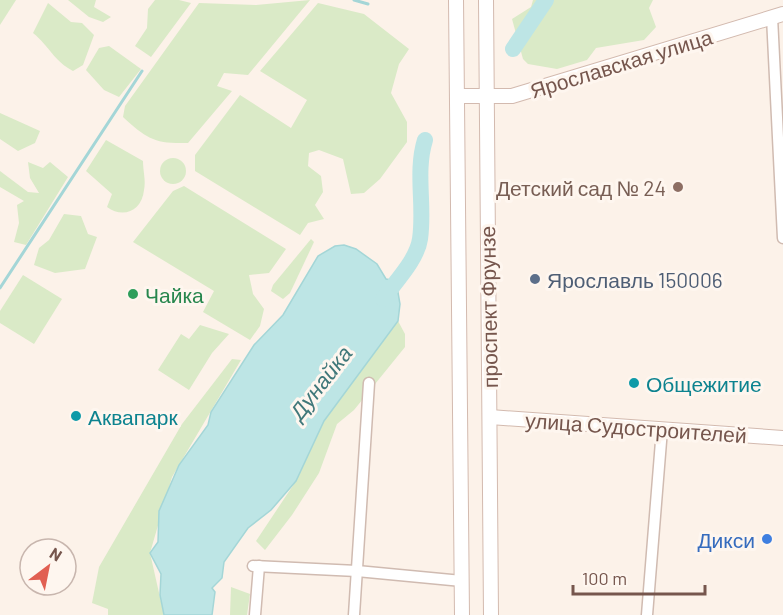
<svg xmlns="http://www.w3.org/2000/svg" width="783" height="615" viewBox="0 0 783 615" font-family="Barlow,sans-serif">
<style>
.green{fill:#daeac7}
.water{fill:#bde5e5;stroke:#a4d6d7;stroke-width:1.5}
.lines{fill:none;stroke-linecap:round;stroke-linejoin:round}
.stream{stroke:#a4d6d7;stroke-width:3}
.river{stroke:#bde5e5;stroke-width:16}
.street-casing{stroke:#d0bbb1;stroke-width:13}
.secondary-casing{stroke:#d3baaf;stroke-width:16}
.street{stroke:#fff;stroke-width:10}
.secondary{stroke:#fff;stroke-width:14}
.education-dot{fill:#8d6e63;stroke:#fef6ef;stroke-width:2}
.service-dot{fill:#5c6f8a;stroke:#fef6ef;stroke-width:2}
.leisure-dot{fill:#2e9e5b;stroke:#fef6ef;stroke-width:2}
.culture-dot{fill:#0f9aa8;stroke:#fef6ef;stroke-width:2}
.shop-dot{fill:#3f7fe0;stroke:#fef6ef;stroke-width:2}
.labels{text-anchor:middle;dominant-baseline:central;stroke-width:6;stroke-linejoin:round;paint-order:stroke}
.street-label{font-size:21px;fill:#76564d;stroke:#fef6ef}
.education-label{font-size:21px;fill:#785e54;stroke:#fef6ef;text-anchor:end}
.service-label{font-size:21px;fill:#4e5e75;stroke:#fef6ef;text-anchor:start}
.leisure-label{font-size:21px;fill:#27864d;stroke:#fef6ef;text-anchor:start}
.culture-label{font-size:21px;fill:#0d838f;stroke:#fef6ef;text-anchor:start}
.shop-label{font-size:21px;fill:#366cbe;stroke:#fef6ef;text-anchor:end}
.water-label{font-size:22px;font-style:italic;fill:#40787a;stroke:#fef6ef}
</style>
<rect width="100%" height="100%" fill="#fcf2e9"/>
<g class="green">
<polygon points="0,0 16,0 0,25"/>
<polygon points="68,0 96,0 94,7 111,17 103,22 89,17"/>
<polygon points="155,0 179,0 191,3 151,57 135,46 147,28 148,9"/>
<path d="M310 0 248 75 224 73 217 86 232 91 188 143C155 144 147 139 123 117L125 106 199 3 256 5Z"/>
<polygon points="533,0 653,0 649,8 656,27 644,40 596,48 587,60 557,69 528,64 523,59 512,19 531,7"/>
<path d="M48 3 71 22 82 23 94 35 83 65 73 71C54 61 50 47 33 33Z"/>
<polygon points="318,3 364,14 409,49 399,64 391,93 407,122 407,142 380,179 364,193 351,194 343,159 319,150 309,153 308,166 321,176 323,192 315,205 324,219 308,223 300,235 195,171 195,155 240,95 291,128 307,100 260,71"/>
<polygon points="109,46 141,69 119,97 104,90 86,70 99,48"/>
<polygon points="0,113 40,131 35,143 18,151 0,139"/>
<path d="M106 140 143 161C143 171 146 181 144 190 142 211 123 219 107 207L112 194 86 171Z"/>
<circle cx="173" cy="171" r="13"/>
<polygon points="28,162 43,168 50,162 68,177 26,245 14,242 19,223 17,205 24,201 0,187 0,171 28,192 39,193 30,178"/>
<polygon points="184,186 286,249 269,273 249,275 253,294 264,309 260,326 250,340 203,312 214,291 133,242 173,191"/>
<polygon points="64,214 81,216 88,234 97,237 85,269 55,273 34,265 39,248 49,240"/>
<polygon points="311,239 314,242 290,293 283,299 271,291 273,285"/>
<polygon points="23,275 62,299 34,344 0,323 0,311"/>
<polygon points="398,321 405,334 405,347 354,410 337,424 319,473 292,515 265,550 256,541 296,481 324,421"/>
<polygon points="200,325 229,334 212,353 189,390 158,370 181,334 189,339"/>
<polygon points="232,359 241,360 172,477 150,553 164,615 108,615 108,609 92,603 99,567 182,424"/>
<polygon points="231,587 250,594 247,615 230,615"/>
</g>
<polygon class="water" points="344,245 356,249 377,264 386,279 396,281 400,304 398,321 324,421 296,481 271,510 248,528 224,562 222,578 212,588 215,592 212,615 164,615 160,595 161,574 150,553 158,542 159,511 179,465 208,425 211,412 254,345 283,315 318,256 335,246"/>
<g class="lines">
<g class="stream">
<polyline points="354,0 368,4"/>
<polyline points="0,288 142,71"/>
</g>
<g class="river">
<polyline points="513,49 546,0"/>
<path d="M383 299C395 282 417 260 420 239 425 206 415 172 425 140"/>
</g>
<g class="street-casing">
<g id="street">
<polyline points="772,17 783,238"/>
<polyline points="253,566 357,571 462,581"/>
<polyline points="255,615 259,566"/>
<polyline points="354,615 369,383"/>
<polyline points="647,615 662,429"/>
</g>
</g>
<g class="secondary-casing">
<g id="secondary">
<polyline points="456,0 462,615"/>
<polyline points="486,0 491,615"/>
<polyline points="457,96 512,96 783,14"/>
<polyline points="490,417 783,438"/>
</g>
</g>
<use href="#street" class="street"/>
<use href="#secondary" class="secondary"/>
</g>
<circle class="education-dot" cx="678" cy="187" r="6"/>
<circle class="service-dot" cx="535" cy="279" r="6"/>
<circle class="leisure-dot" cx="133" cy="294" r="6"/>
<g class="culture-dot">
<circle cx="634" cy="383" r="6"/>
<circle cx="76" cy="416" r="6"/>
</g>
<circle class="shop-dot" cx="767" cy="539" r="6"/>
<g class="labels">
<g class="street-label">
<text transform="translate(621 63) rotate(-17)">Ярославская улица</text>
<text transform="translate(488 307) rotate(-91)">проспект Фрунзе</text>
<text transform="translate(636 427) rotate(4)">улица Судостроителей</text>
</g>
<g class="education-label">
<text x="666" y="187">Детский сад № 24</text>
</g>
<g class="service-label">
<text x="547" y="279">Ярославль 150006</text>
</g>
<g class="leisure-label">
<text x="145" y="294">Чайка</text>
</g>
<g class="culture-label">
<text x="646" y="383">Общежитие</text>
<text x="88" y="416">Аквапарк</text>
</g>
<g class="shop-label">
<text x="755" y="539">Дикси</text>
</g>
<g class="water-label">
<text transform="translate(320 382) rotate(-52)">Дунайка</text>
</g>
</g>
<g transform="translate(48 567) rotate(32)"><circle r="28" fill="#fef6ef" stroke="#c8b6ae" stroke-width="1.5"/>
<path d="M0-4.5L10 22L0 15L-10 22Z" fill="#e15f52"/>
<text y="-9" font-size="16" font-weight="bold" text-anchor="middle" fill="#76564d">N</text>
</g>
<path d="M573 585v9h132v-9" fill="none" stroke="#76564d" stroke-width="3"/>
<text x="582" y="585" font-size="18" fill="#76564d" stroke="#fef6ef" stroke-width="4.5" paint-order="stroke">100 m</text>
</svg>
